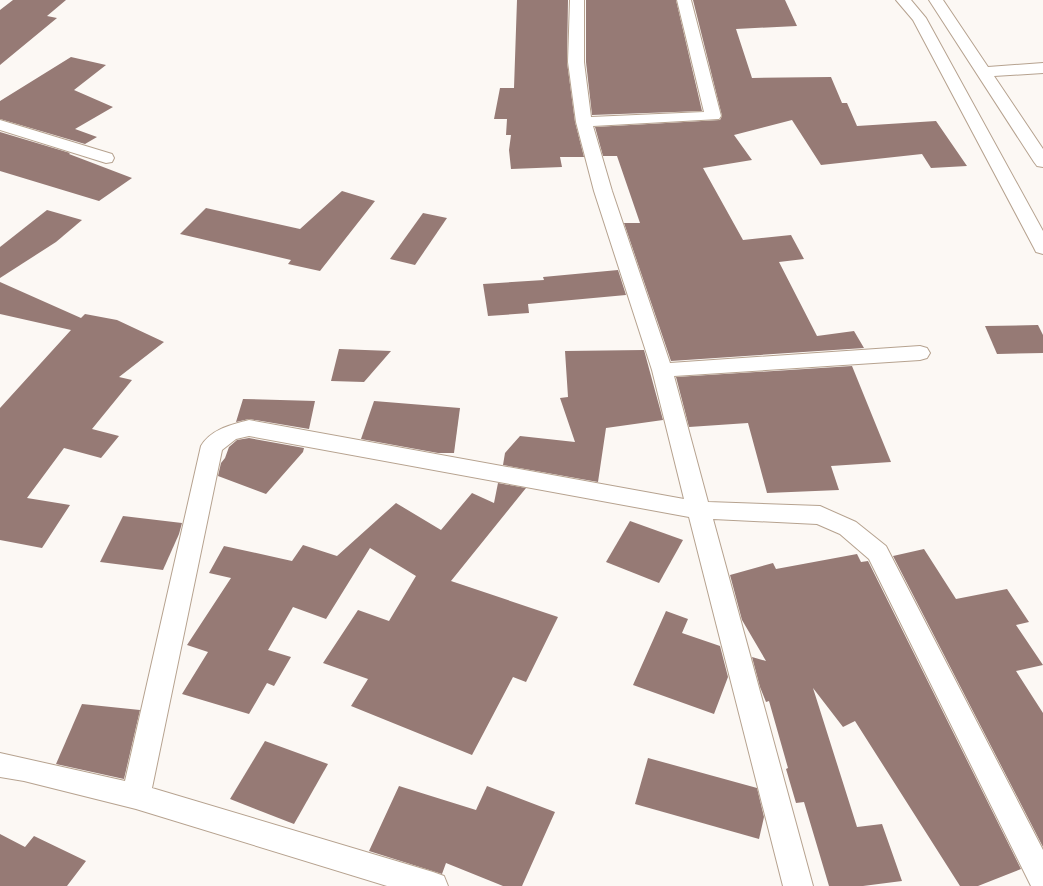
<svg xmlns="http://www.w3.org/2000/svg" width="1043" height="886" viewBox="0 0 1043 886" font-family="'PT Sans Narrow',sans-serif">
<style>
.building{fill:#967a75}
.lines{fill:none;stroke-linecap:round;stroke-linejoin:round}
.minor-casing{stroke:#b6a28f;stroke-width:2}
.tertiary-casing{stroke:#b6a28f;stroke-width:2}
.minor{fill:#fff;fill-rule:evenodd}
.tertiary{fill:#fff;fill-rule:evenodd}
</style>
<rect width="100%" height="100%" fill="#fcf8f4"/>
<g class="building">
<polygon points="13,0 66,0 47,16 57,18 0,65 0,10"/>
<polygon points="517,0 568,0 567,62 575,122 584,157 560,157 562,167 511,169 509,150 511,135 506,135 507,119 494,119 500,88 514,88"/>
<polygon points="586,0 676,0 702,111 592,115 586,62"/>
<polygon points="693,0 785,0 797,26 736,29 752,78 831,77 842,103 847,103 857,126 936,121 967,166 931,168 922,154 821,165 792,120 734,135 752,160 703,168 743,240 791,235 804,259 779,262 817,336 854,331 864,348 671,361 624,223 640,223 617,156 603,156 595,127 720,120 722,116"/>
<polygon points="71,57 106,65 74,90 113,107 75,129 97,137 85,144 0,119 0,101"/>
<polygon points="0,132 70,153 69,154 132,178 99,201 0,171"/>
<polygon points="342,191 375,201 320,271 288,264 291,260 180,234 206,208 300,229"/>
<polygon points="47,210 82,220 56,242 0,278 0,247"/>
<polygon points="423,213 447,218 415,265 390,259"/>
<polygon points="618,270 626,295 528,304 529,313 488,316 483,284 544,280 543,277"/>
<polygon points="0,282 81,318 85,314 117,320 164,342 119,377 132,380 92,429 119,436 101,458 64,448 27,498 70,505 42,548 0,540 0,408 71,330 0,314"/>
<polygon points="1038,325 1043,335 1043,353 997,354 985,326"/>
<polygon points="339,349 391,351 364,382 331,381"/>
<polygon points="644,350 663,420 606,428 598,482 503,465 505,453 520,436 575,442 560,398 568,397 565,351"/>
<polygon points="852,366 891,462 831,466 839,490 767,493 748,423 689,427 676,377"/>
<polygon points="243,399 315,401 309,429 249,419 236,422"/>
<polygon points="374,401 460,408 454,453 438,453 361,439"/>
<polygon points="249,438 304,448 303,452 266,494 218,476 221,463 225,458 229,447 237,440"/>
<polygon points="498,483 526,488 451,581 558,617 526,682 513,677 472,755 351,706 368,679 323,663 358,610 389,621 416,576 370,548 326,619 293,607 268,650 291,657 274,686 267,683 249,714 182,694 208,652 187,645 231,578 209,573 224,546 292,561 303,545 337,556 396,503 441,530 472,493 494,503"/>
<polygon points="123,516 182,523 179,534 163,570 100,562"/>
<polygon points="630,521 683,540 659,583 606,562"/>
<polygon points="924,549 956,599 1007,589 1029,622 1016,625 1043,665 1016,671 1043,713 1043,847 893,556"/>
<polygon points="857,554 861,562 868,561 1021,869 978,886 960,886 855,721 843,727 813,688 857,827 882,824 902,881 863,886 829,886 804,802 796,803 786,769 788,768 769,701 766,702 760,687 752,657 766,661 742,620 730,575 773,563 776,569"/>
<polygon points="666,611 688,619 682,633 720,646 728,677 714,714 633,685"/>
<polygon points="82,704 140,710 124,779 56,764"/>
<polygon points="265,741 328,764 294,824 230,799"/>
<polygon points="648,758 757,788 764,817 759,839 635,804"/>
<polygon points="399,786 476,810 487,786 555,812 522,886 503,886 446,863 442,874 369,851"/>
<polygon points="0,834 25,847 34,836 86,861 67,886 0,886"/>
</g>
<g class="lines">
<g class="minor-casing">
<g id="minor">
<path d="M570 0H584V62L591 117 704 112 677 0H691L721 116 719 119 593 126 612 191 670 363 920 346 927 348 930 353 927 358 920 360 674 376 708 502 820 506 856 522 886 546 1043 850V886H1031L869 559 840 534 817 524 713 519 813 886H783L689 517 249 436 236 439 222 450 152 788 433 872 444 876 448 886H387L136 809 24 781 0 777V753L125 781 201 446C211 429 231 425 249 420L684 499 652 370 594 191 576 122 568 62Z"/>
<polygon points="929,0 943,0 988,67 1043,63 1043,73 994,76 1043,149 1043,167 1037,166 1034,162"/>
<polygon points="0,120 112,154 114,158 112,162 106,163 0,130"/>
</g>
</g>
<g class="tertiary-casing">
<polygon id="tertiary" points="896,0 911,0 926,18 1043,231 1043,254 1036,252 1034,248 913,20"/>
</g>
<use href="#minor" class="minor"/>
<use href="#tertiary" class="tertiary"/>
</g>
</svg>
